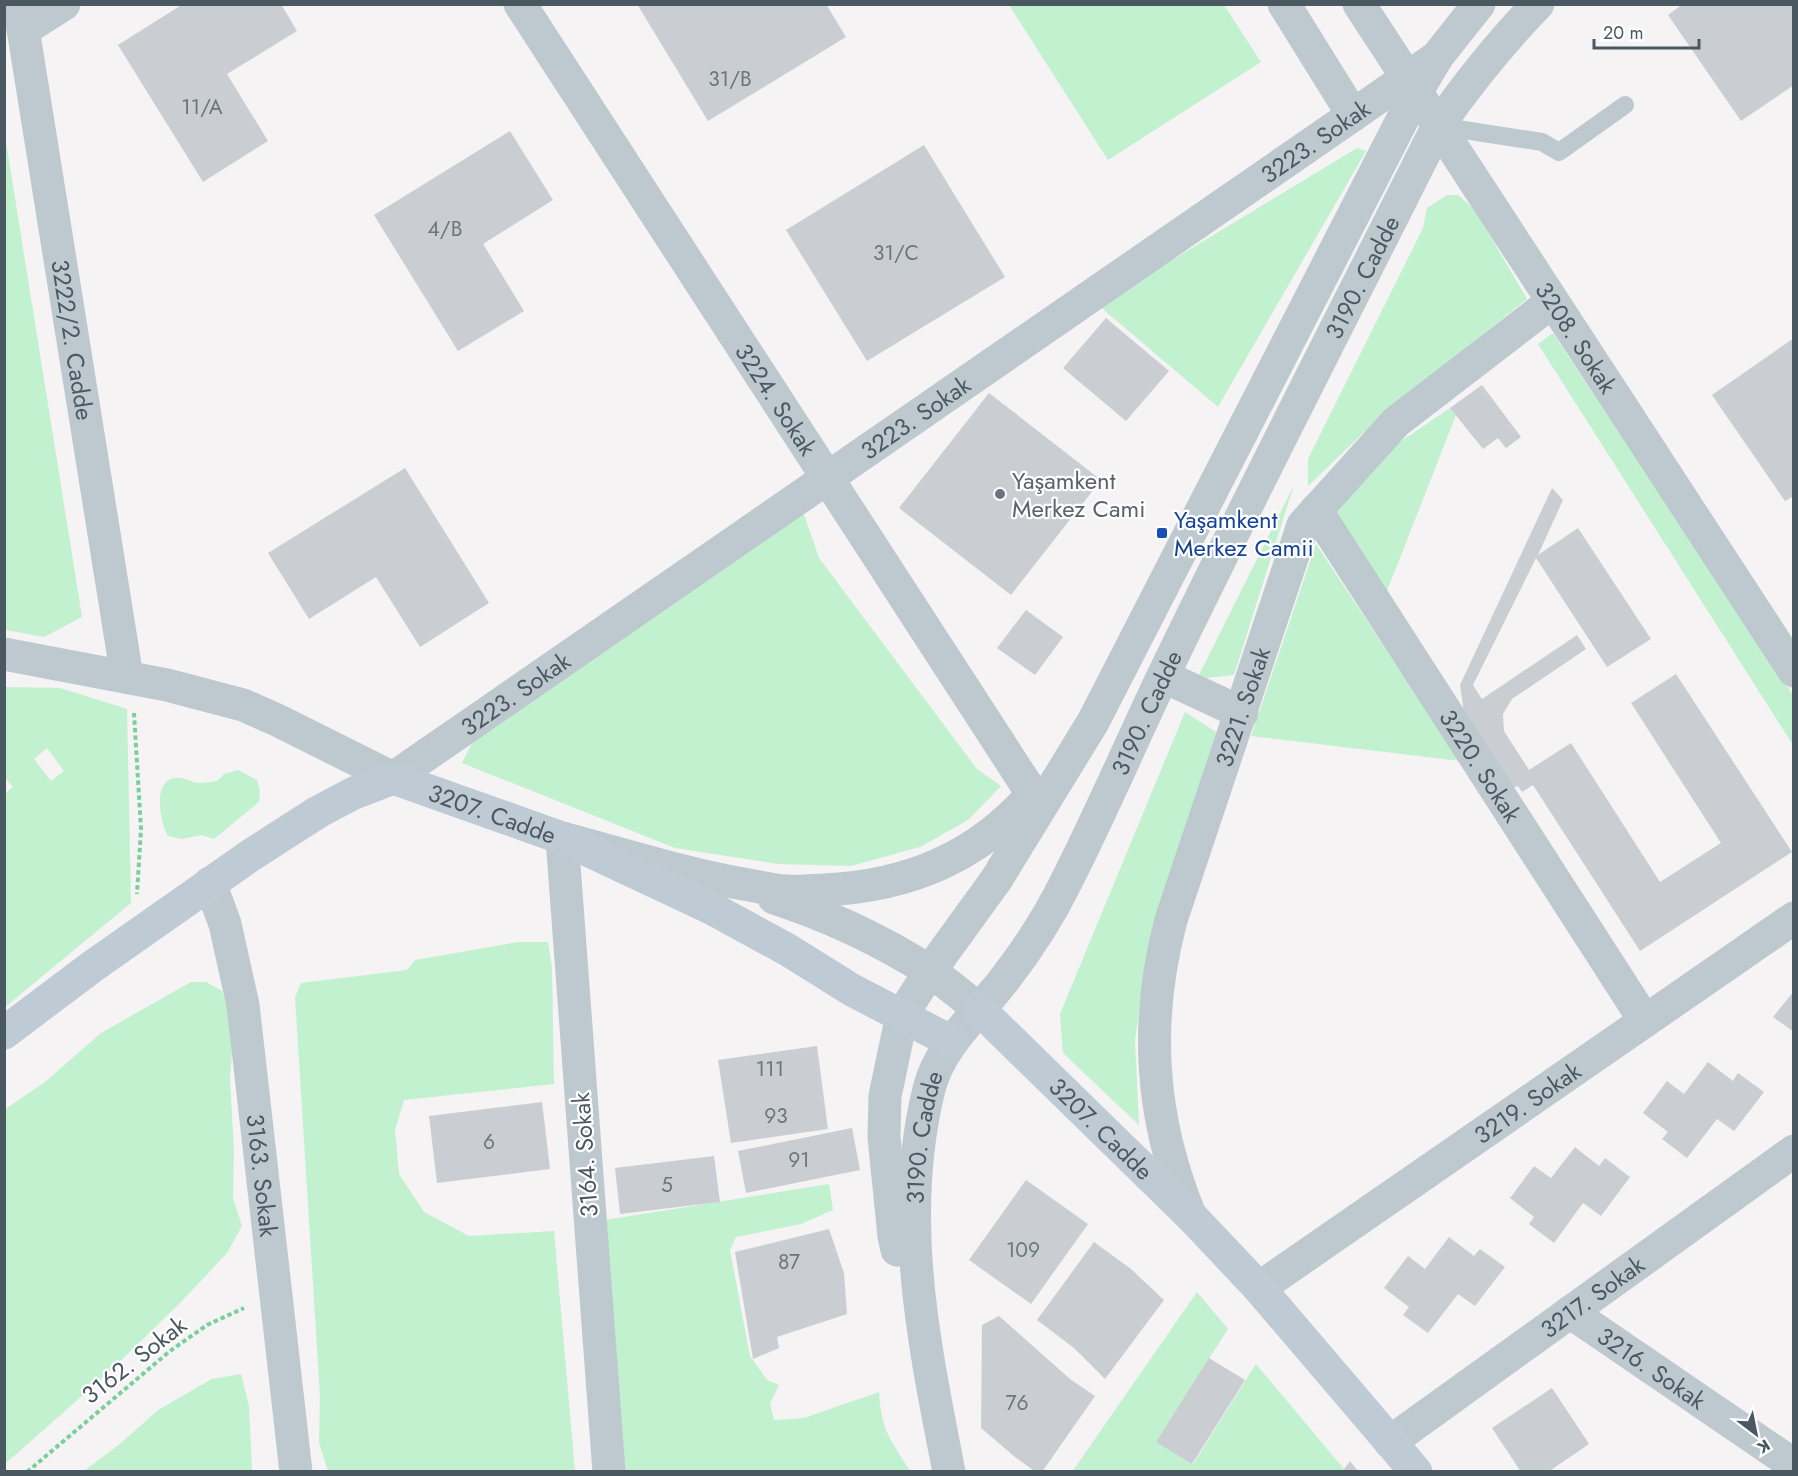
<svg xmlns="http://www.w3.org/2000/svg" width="1798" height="1476" viewBox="0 0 1798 1476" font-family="Jost,sans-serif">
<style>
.green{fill:#c2f1cf;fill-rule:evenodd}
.building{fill:#caced2}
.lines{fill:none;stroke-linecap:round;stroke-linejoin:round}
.path{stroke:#7ad09b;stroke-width:4;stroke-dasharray:4.5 3;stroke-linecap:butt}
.lane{stroke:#bec9cf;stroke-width:18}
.street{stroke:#bec9cf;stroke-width:33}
.secondary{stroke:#bfcbd4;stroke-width:33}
.worship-dot{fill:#6b7280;stroke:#fff;stroke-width:2}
.transit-dot{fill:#1a4fb4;stroke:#fff;stroke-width:2}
.labels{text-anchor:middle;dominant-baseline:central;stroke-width:4.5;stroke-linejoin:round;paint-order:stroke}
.number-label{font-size:21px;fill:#6a767d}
.street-label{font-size:24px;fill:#4a5961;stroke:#fff}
.worship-label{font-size:24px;fill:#5b616d;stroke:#fff;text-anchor:start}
.transit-label{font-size:24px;fill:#164399;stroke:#fff;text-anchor:start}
</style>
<rect width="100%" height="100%" fill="#f5f3f3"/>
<g class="green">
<polygon points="1009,5 1224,5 1261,62 1108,160"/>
<polygon points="4,129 82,617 44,637 5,630"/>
<polygon points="1357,148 1366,151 1218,407 1098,305"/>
<polygon points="1447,195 1458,195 1475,210 1527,299 1382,415 1308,486 1308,459 1423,228 1427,208"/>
<polygon points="1553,333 1793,695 1793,745 1538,344"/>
<polygon points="1450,408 1456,415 1385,596 1337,512 1394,446"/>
<polygon points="1294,485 1234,675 1197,679"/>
<polygon points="804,514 819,558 977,769 1001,786 968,820 920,847 851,866 778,864 675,848 462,763 472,743"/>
<polygon points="1316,544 1460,761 1251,736"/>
<path d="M5 687 60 688 127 709 131 903 5 1007 4 794 13 787 5 778ZM47 748 64 771 51 781 34 759Z"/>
<polygon points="1185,712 1216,732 1147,956 1135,1040 1139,1125 1063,1053 1060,1014"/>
<path d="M238 770 257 780 260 790 259 802 214 839 202 835 182 839 168 836C160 822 152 781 175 778 182 777 187 780 193 782 201 784 210 782 217 781L224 774Z"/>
<polygon points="518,942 548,942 552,968 554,1084 404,1100 395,1130 399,1174 424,1212 469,1236 554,1231 575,1471 328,1471 319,1443 320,1396 295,997 301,983 407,970 415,960"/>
<polygon points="191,982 206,982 222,991 234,1027 230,1078 234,1151 233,1198 242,1226 227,1253 181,1302 111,1370 5,1464 4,1110 45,1082 101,1033"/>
<path d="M829 1184 833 1210 801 1224 736 1237 730 1250 750 1356 767 1380 779 1385 770 1404 774 1420 804 1418 879 1392C881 1430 891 1441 910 1471H624L599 1221Z"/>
<polygon points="1197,1292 1228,1329 1156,1442 1193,1464 1256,1364 1344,1469 1342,1472 1072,1472"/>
<polygon points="241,1374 249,1406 252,1471 84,1471 121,1443 158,1410 212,1379"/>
</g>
<g class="building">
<polygon points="183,4 281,4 297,31 227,74 268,141 203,182 118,45"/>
<polygon points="637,4 826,4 846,37 708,121"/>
<polygon points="1683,4 1794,4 1794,85 1741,121 1668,15"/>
<polygon points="510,131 553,200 483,244 524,311 458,351 374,215"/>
<polygon points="924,145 1005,277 867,361 786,230"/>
<polygon points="1106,318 1169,371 1126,421 1063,368"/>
<polygon points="1794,338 1794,496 1785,501 1712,395"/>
<polygon points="1482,385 1521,437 1506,448 1498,438 1483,449 1450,408"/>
<polygon points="989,393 1101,480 1011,595 899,508"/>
<polygon points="405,468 489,603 420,647 376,577 309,619 268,553"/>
<polygon points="1552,488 1563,500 1538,555 1578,528 1651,639 1607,667 1536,558 1473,685 1482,699 1577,635 1586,649 1512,699 1503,714 1504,731 1529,770 1571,743 1660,882 1721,843 1631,703 1676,674 1792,852 1640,951 1533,785 1522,792 1518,786 1513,788 1464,713 1460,685"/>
<polygon points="1026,610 1063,637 1035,675 997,648"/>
<polygon points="1794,991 1794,1032 1773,1017"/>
<polygon points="817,1046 828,1129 731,1143 718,1060"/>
<polygon points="1708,1062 1733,1081 1738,1073 1764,1092 1734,1131 1717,1119 1687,1158 1662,1139 1668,1132 1643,1113 1667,1081 1684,1094"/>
<polygon points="542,1102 550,1169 437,1183 429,1116"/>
<polygon points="852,1128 860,1170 746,1193 738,1151"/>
<polygon points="1575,1147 1599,1166 1605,1158 1630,1177 1601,1216 1583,1203 1554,1243 1529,1224 1534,1217 1510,1198 1534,1166 1551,1178"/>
<polygon points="714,1156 720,1202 620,1214 615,1168"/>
<polygon points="1026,1180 1088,1224 1031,1304 969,1260"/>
<polygon points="829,1229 844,1273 847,1314 777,1337 779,1348 753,1359 735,1252"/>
<polygon points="1449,1237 1474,1256 1480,1249 1505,1267 1475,1306 1458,1294 1428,1333 1403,1315 1409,1307 1384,1288 1408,1256 1425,1269"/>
<polygon points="1094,1242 1131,1269 1164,1300 1105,1379 1074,1348 1037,1320"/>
<polygon points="999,1316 1070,1379 1095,1396 1042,1472 1036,1472 1015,1457 981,1428 982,1325"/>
<polygon points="1209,1358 1245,1380 1192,1464 1156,1442"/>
<polygon points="1552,1388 1589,1444 1548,1472 1521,1472 1492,1428"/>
<polygon points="1350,1461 1359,1472 1342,1472"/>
</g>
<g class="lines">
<g class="path">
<polyline points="134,713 141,829 137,894"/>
<polyline points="27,1472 170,1351 207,1325 244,1308"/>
</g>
<polyline class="lane" points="1438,126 1542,142 1559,152 1625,105"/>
<g class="street">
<path id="s1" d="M19 4 127 677"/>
<path id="s2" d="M520 4 1033 795"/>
<polyline points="1284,4 1353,115"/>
<path id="s3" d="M1359 4 1794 671"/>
<polyline points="23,30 64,4"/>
<path id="s4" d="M1316 510 1645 1021"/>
<path id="s5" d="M4 654 167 685 243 705 277 720 393 778 1437 57"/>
<polyline points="1163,676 1242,713"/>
<path id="s6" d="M210 883 225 924 243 1005 296 1472"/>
<path d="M774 898C827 915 880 940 928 970 946 982 962 996 979 1009"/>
<path id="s7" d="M1190 1215C1150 1117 1144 1022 1171 920L1303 525 1396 422 1552 302"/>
<polyline points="897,1250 894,1236 884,1137 885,1096 902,1015 930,971 996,880 1093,722 1416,93 1437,57 1479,4"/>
<path id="s8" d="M1259 1288 1794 918"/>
<path id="s9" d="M1570 1312 1794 1465"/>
<path id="s10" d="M1390 1442 1794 1151"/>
<path d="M609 1472 562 838C622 854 682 873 743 884 757 886 773 891 787 891 799 892 812 890 824 890 909 886 979 857 1035 791"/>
<path id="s11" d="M949 1472C924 1343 897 1219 929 1089 940 1045 977 1015 1004 980 1028 949 1050 915 1067 880 1101 813 1130 745 1162 678 1251 493 1346 310 1438 126 1469 82 1500 43 1538 4"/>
</g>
<g class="secondary">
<path id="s12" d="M979 1009 1190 1215 1227 1254 1259 1288 1416 1472"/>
<path id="s13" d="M4 1033 93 966 251 855 318 812 354 793 393 778 562 838 711 908 788 950 852 990 952 1042"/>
</g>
</g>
<circle class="worship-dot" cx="1000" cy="494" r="6"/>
<rect class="transit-dot" x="1156" y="527" width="12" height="12" rx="3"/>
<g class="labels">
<g class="number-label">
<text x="730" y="79">31/B</text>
<text x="202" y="107">11/A</text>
<text x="445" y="229">4/B</text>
<text x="896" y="253">31/C</text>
<text x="770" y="1069">111</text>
<text x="776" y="1116">93</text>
<text x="489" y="1142">6</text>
<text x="799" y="1160">91</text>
<text x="667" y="1185">5</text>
<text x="1023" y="1250">109</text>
<text x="789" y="1262">87</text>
<text x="1017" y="1403">76</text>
</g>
<g class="street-label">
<text stroke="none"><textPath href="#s5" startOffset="1532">3223. Sokak</textPath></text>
<text stroke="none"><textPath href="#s11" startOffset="1310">3190. Cadde</textPath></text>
<text stroke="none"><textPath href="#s3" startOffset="398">3208. Sokak</textPath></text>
<text stroke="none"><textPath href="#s1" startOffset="340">3222/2. Cadde</textPath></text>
<text stroke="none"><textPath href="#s2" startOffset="471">3224. Sokak</textPath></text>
<text stroke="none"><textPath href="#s5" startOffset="1046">3223. Sokak</textPath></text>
<text stroke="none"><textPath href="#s5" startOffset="560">3223. Sokak</textPath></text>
<text stroke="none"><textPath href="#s7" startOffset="526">3221. Sokak</textPath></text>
<text stroke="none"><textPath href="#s11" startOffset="824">3190. Cadde</textPath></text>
<text stroke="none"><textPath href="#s4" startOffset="304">3220. Sokak</textPath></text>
<text stroke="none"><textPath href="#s13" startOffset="572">3207. Cadde</textPath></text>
<text stroke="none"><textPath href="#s8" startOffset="326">3219. Sokak</textPath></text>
<text stroke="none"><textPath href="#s12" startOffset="171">3207. Cadde</textPath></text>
<text stroke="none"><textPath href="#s11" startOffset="338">3190. Cadde</textPath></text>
<text transform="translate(585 1155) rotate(-94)">3164. Sokak</text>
<text stroke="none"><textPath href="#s6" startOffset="298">3163. Sokak</textPath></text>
<text stroke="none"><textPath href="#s10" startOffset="249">3217. Sokak</textPath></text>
<text transform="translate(134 1360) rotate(-38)">3162. Sokak</text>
<text stroke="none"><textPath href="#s9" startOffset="99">3216. Sokak</textPath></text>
</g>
<g class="worship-label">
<text x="1012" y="480">Yaşamkent<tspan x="1012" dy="28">Merkez Cami</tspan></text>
</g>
<g class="transit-label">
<text x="1174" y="519">Yaşamkent<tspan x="1174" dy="28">Merkez Camii</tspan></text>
</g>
</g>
<rect width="1798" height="1476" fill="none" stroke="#4a5961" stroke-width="12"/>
<g transform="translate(1756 1434) rotate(148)" stroke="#ffffff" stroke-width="4.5" paint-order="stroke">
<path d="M0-4.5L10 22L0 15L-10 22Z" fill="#4a5961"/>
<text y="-9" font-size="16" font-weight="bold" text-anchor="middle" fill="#4a5961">K</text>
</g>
<path d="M1594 39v9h105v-9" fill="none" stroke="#4a5961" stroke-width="3"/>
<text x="1603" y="39" font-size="18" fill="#4a5961" stroke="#ffffff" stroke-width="4.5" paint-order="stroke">20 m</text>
</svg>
